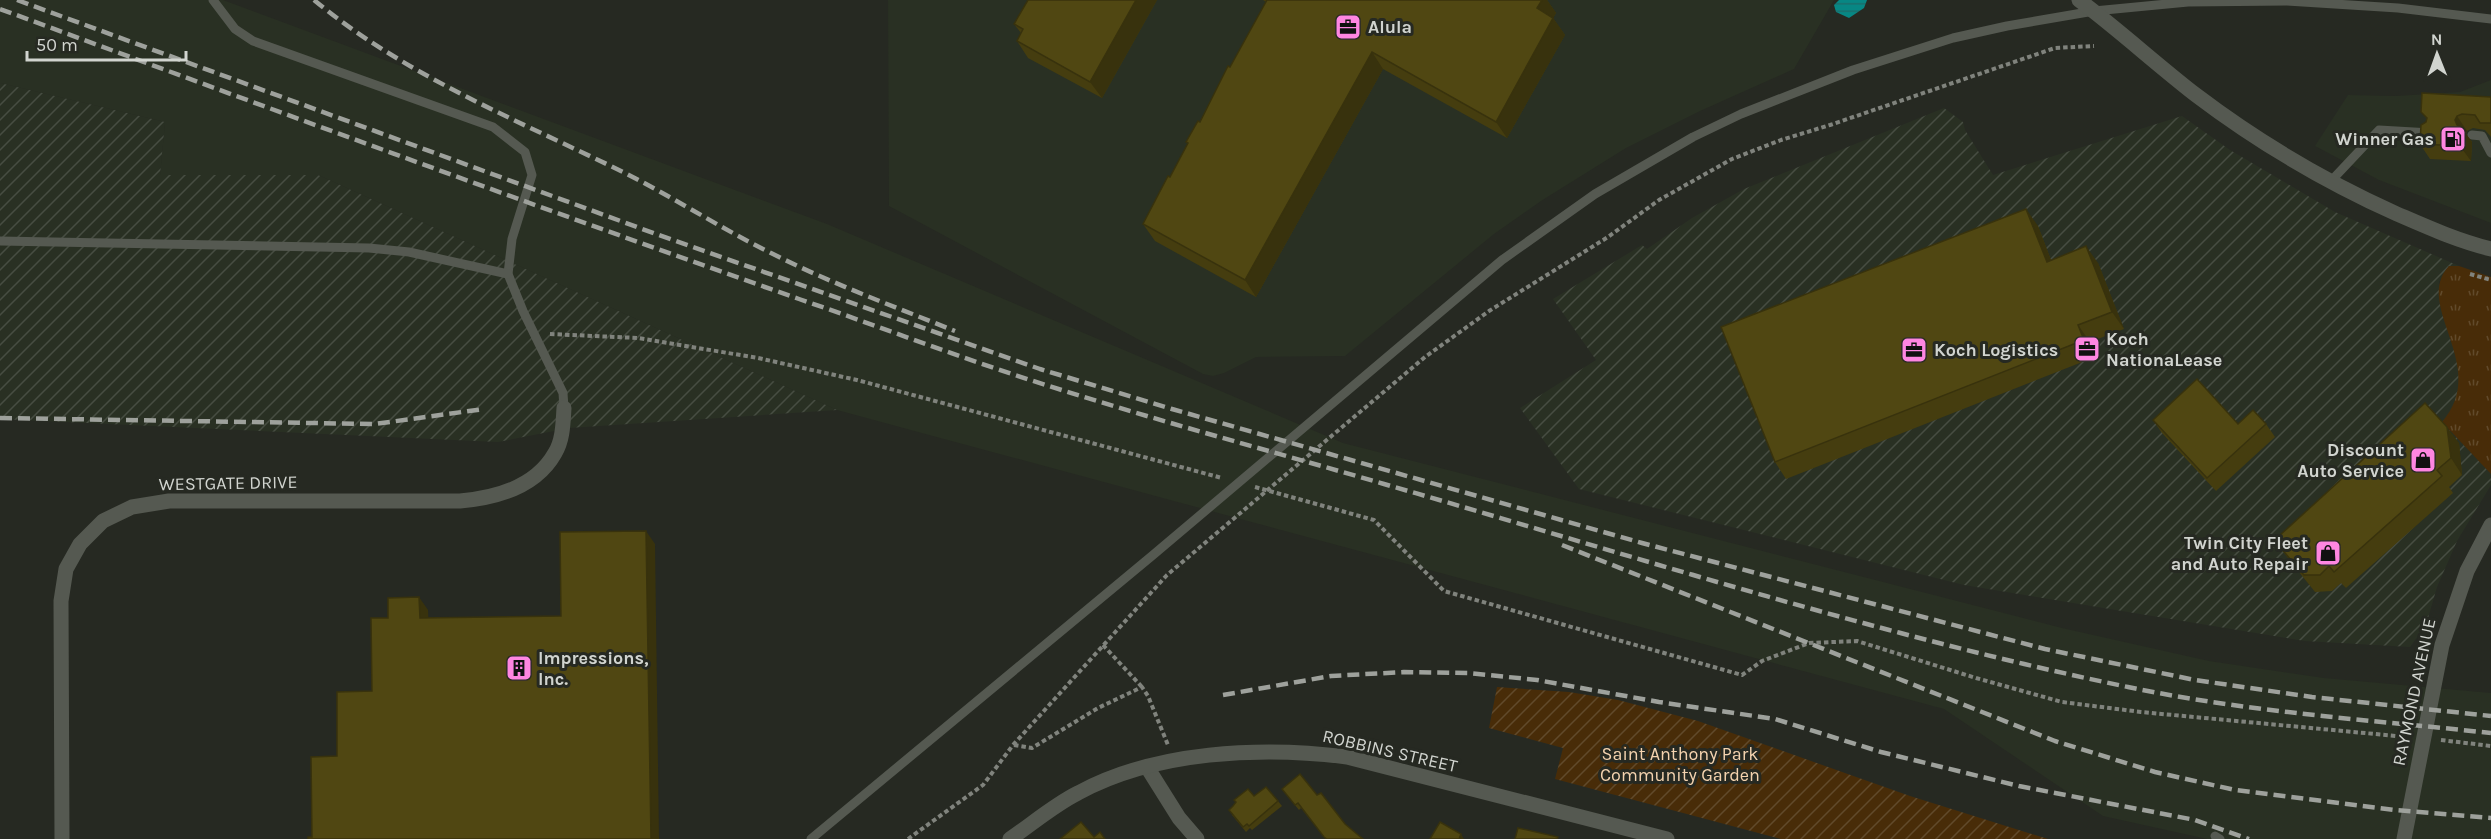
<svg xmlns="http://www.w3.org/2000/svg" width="2491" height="839" viewBox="0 0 2491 839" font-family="Karla,sans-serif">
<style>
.built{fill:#293023}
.industrial{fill:url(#industrial-furrows)}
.grass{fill:url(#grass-tufts)}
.garden{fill:url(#garden-furrows)}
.water{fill:url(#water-rules)}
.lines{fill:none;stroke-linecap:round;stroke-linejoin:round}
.path{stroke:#80837d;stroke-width:4;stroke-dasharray:4.5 3;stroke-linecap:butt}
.service{stroke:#555951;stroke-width:9}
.minor{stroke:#555951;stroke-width:15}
.tertiary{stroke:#555951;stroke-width:15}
.rail{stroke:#9ea19c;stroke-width:4.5;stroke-dasharray:12 6;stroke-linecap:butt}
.wall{fill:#453d0f}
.shaded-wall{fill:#38320d}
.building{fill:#504712;stroke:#38320d;stroke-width:1.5}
.labels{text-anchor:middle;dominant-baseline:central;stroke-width:6;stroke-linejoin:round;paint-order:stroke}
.poi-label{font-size:18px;font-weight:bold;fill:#d1d4cf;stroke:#262922;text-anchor:start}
.street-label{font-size:18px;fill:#d1d4cf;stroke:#262922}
.park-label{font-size:18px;fill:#f4d3af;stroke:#262922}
</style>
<defs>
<pattern id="industrial-furrows" width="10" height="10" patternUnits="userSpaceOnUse" patternTransform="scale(1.5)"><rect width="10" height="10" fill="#293023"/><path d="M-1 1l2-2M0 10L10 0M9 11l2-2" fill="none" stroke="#474d42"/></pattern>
<pattern id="grass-tufts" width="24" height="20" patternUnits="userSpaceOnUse" patternTransform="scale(1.5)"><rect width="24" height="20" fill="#482c08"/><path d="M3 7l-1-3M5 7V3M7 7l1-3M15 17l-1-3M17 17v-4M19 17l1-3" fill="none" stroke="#614a2b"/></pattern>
<pattern id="garden-furrows" width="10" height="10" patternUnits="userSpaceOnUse" patternTransform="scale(1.5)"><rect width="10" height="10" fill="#482c08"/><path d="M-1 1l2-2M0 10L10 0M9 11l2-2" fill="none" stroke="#614a2b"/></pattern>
<pattern id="water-rules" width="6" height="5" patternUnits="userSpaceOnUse" patternTransform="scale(1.5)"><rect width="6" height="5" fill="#078784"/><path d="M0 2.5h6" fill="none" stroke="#1b6e6c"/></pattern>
</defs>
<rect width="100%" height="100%" fill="#262922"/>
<g class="built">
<polygon points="0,0 223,0 827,224 1343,443 2062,628 2209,661 2324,678 2491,693 2491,839 2207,839 2103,816 1944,709 837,410 318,175 160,175 165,122 0,83"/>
<polygon points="888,0 1834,0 1794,69 1700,111 1626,148 1541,201 1494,234 1345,356 1256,357 1224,373 1213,376 1203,374 889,206"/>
<polygon points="2491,80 2491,223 2379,180 2315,146 2348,95 2396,96 2460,92"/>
</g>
<g class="industrial">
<polygon points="0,83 165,122 160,175 318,175 837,410 569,428 498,442 0,419"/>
<polygon points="1944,108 1963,122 1965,130 1993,175 2182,116 2230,150 2335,212 2459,266 2449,266 2439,282 2446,316 2462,354 2466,377 2454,411 2442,422 2491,474 2491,485 2457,541 2437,587 2426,625 2410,647 2305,641 1964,585 1579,489 1520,408 1596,360 1553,299 1642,245 1647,249 1692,218 1744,189"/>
</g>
<path class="grass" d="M2449 266H2459L2491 277V474L2442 422C2491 367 2412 305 2449 266Z"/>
<polygon class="garden" points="1497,687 1569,692 1618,700 1698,721 1910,796 2048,839 1781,839 1555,779 1563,748 1489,728"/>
<polygon class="water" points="1839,0 1867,0 1864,8 1849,18 1836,12 1834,5"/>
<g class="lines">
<g class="path">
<polyline points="2470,274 2491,280"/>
<polyline points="550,334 638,338 758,358 857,380 1222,478"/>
<polyline points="1255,487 1374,520 1444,591 1742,675 1762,661 1809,643 1857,641 1976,678 2062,702 2141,712 2407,737"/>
<polyline points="1103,645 1142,687"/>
<polyline points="2441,740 2491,746"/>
<polyline points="1014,745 1032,748 1098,708 1142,687 1148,696 1168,745"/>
<polyline points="908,839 983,785 1013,745 1167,575 1425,357 1489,311 1608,237 1659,200 1732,159 1781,140 1830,125 2055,48 2094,46"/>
</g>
<g class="service">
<polyline points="213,0 235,29 253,41 493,127 525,152 532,175 512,239 508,274 523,311 563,393 564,408"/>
<polyline points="2472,135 2482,136 2491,153"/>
<polyline points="2331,181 2379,130 2431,133"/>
<polyline points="0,241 369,248 409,252 508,274"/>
<polyline points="2215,836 2220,839"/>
<polyline points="811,839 1153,555 1502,260 1595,194 1693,137 1741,114 1853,70 1953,38 2007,26 2094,11 2188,2 2287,1 2398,8 2491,19"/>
</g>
<g class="minor">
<polyline points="1147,767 1179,818 1197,839"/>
<path d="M62 839 61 601 66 569 80 544 103 521 132 507 169 501H460C495 498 536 487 555 453 563 440 563 423 564 408"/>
<path d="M1010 839C1032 824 1054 805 1078 793 1155 751 1261 746 1347 757L1667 839"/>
</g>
<g class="tertiary">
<path d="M2079 0C2119 30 2156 64 2196 95 2258 142 2326 182 2397 214 2427 227 2458 241 2491 249"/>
<polyline points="2404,839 2442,645 2467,571 2491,525"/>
</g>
<g class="rail">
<polyline points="17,0 656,234 1040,369 1172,409 1642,543 2045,649 2195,680 2312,697 2491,716"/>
<path d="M314 0C406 76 517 120 623 172 673 197 720 228 771 253 830 283 893 306 955 331"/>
<path d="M0 9C266 107 531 205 799 299 881 327 963 359 1046 385 1158 421 1271 451 1384 484 1631 555 1876 635 2128 687 2248 712 2370 720 2491 733"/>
<polyline points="0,418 375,424 484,409"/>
<polyline points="1562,545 2055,741 2155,772 2235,790 2395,810 2491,818"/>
<polyline points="1223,695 1331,676 1404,672 1469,673 1537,680 1659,702 1775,719 1881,752 2019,786 2195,820 2249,839"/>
</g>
</g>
<g class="wall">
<polygon points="1157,0 1102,98 1028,58 1017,41 1021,33 1014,24"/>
<polygon points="1263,0 1547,0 1556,13 1553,18 1565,35 1507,138 1383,69 1256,297 1155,241 1143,224 1188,144 1186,142 1200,122 1266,2"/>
<polygon points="2491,97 2491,137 2485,130 2473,128 2467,131 2466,134 2472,142 2471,161 2430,159 2420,144 2427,119 2421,112"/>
<polygon points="2038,226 2051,260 2098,263 2124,329 2090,342 2095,357 1786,479 1775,462"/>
<polygon points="2153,420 2266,424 2275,437 2216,491 2162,433"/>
<polygon points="2459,443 2462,475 2449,487 2453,493 2346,588 2341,583 2332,591 2315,592 2291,562 2279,546"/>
<polygon points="1285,793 1317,795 1345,824 1363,839 1326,839 1301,808 1299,810"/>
<polygon points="1254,796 1278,801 1282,806 1252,830 1250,828 1246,832 1232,815"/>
</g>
<g class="shaded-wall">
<polygon points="1136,0 1157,0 1102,98 1090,82"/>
<polygon points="1542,0 1547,0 1556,13 1549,25 1537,8"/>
<polygon points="1553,18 1565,35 1507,138 1496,122"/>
<polygon points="1372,52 1383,69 1256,297 1245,280"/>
<polygon points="2457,116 2467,131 2466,134 2472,142 2471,161 2460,146 2457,125 2455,120"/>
<polygon points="2026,209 2038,226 2058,279 2047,262"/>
<polygon points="2086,246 2098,263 2124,329 2112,312"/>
<polygon points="2078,325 2090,342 2095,357 2084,340"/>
<polygon points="2447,427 2459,443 2462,475 2451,458"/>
<polygon points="646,531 655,544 659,839 651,839"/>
<polygon points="419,597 428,610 429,631 420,618"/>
<polygon points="1461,834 1464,839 1459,839"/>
</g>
<g class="building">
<polygon points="1028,0 1136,0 1090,82 1017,41 1023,29 1014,24"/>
<polygon points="1267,0 1542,0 1537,8 1553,18 1496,122 1372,52 1245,280 1143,224 1168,176 1170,177 1188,143 1186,142 1198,121 1200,122 1228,66 1230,67"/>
<polygon points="2422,93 2491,97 2491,123 2480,123 2475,115 2462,114 2457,116 2455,120 2457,125 2461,127 2460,146 2420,144 2421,125 2426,122 2427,118 2421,112"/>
<polygon points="2026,209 2047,262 2086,246 2112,312 2078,325 2084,340 1775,462 1721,327"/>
<polygon points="2197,379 2238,424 2253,410 2266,424 2207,478 2153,420"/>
<polygon points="2425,403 2447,427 2451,458 2437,470 2442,476 2334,572 2329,566 2320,575 2304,575 2279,546 2279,536"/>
<polygon points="646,531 651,839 308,839 308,837 312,837 311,757 337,756 337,692 372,691 371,618 388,618 388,598 419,597 420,618 561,616 560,532"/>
<polygon points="1300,774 1317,795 1321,793 1345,824 1363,839 1327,839 1324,837 1298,803 1295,805 1282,789"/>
<polygon points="1266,787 1278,801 1249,826 1247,824 1243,827 1229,810 1233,806 1236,802 1234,800 1248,789 1254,796"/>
<polygon points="1081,822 1094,837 1100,832 1105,839 1060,839"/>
<polygon points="1440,822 1461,834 1459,839 1430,839"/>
<polygon points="1518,828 1558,837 1557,839 1515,839"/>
</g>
<defs>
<g id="office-square" transform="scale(1.35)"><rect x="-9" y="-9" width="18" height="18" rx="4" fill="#fe86e1" stroke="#262922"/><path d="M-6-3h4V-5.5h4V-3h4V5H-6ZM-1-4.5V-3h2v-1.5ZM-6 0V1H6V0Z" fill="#111"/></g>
<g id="fuel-square" transform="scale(1.35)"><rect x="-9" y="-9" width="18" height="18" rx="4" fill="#fe86e1" stroke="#262922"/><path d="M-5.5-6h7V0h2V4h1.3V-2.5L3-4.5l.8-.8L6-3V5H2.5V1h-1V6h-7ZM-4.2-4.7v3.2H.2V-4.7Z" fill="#111"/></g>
<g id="shop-square" transform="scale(1.35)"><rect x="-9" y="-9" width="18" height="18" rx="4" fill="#fe86e1" stroke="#262922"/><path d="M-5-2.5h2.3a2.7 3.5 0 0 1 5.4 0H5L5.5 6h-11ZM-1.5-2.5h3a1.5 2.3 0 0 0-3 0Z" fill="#111"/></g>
<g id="building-square" transform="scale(1.35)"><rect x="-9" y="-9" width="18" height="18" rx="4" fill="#fe86e1" stroke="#262922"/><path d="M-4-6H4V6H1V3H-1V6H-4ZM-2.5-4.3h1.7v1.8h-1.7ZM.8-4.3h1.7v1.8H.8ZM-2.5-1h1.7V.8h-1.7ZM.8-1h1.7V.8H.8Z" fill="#111"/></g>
</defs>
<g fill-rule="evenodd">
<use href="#office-square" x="1348" y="27"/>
<use href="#fuel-square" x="2453" y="139"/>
<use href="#office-square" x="2087" y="349"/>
<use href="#office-square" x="1914" y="350"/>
<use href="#shop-square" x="2423" y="460"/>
<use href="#shop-square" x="2328" y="553"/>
<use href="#building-square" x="519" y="668"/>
</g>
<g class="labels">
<g class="poi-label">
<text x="1368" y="27">Alula</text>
<text x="2434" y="139" text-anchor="end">Winner Gas</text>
<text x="2106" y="339">Koch<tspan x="2106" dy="21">NationaLease</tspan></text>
<text x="1934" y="350">Koch Logistics</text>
<text x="2404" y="450" text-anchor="end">Discount<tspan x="2404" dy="21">Auto Service</tspan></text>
<text x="2308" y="543" text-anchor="end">Twin City Fleet<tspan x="2308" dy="21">and Auto Repair</tspan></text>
<text x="538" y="658">Impressions,<tspan x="538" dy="21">Inc.</tspan></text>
</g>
<g class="street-label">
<text transform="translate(228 483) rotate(-1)">WESTGATE DRIVE</text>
<text transform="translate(2414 692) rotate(-78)">RAYMOND AVENUE</text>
<text transform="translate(1390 751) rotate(13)">ROBBINS STREET</text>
</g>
<g class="park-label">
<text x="1680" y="754">Saint Anthony Park<tspan x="1680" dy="21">Community Garden</tspan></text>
</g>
</g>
<g transform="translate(2437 54) rotate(359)" stroke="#262922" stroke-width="4.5" paint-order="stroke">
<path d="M0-4.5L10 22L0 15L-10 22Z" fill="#d1d4cf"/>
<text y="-9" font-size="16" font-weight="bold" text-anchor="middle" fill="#d1d4cf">N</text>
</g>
<path d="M27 51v9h159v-9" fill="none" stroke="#d1d4cf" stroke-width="3"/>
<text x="36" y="51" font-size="18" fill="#d1d4cf" stroke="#262922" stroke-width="4.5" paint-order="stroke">50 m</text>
</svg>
